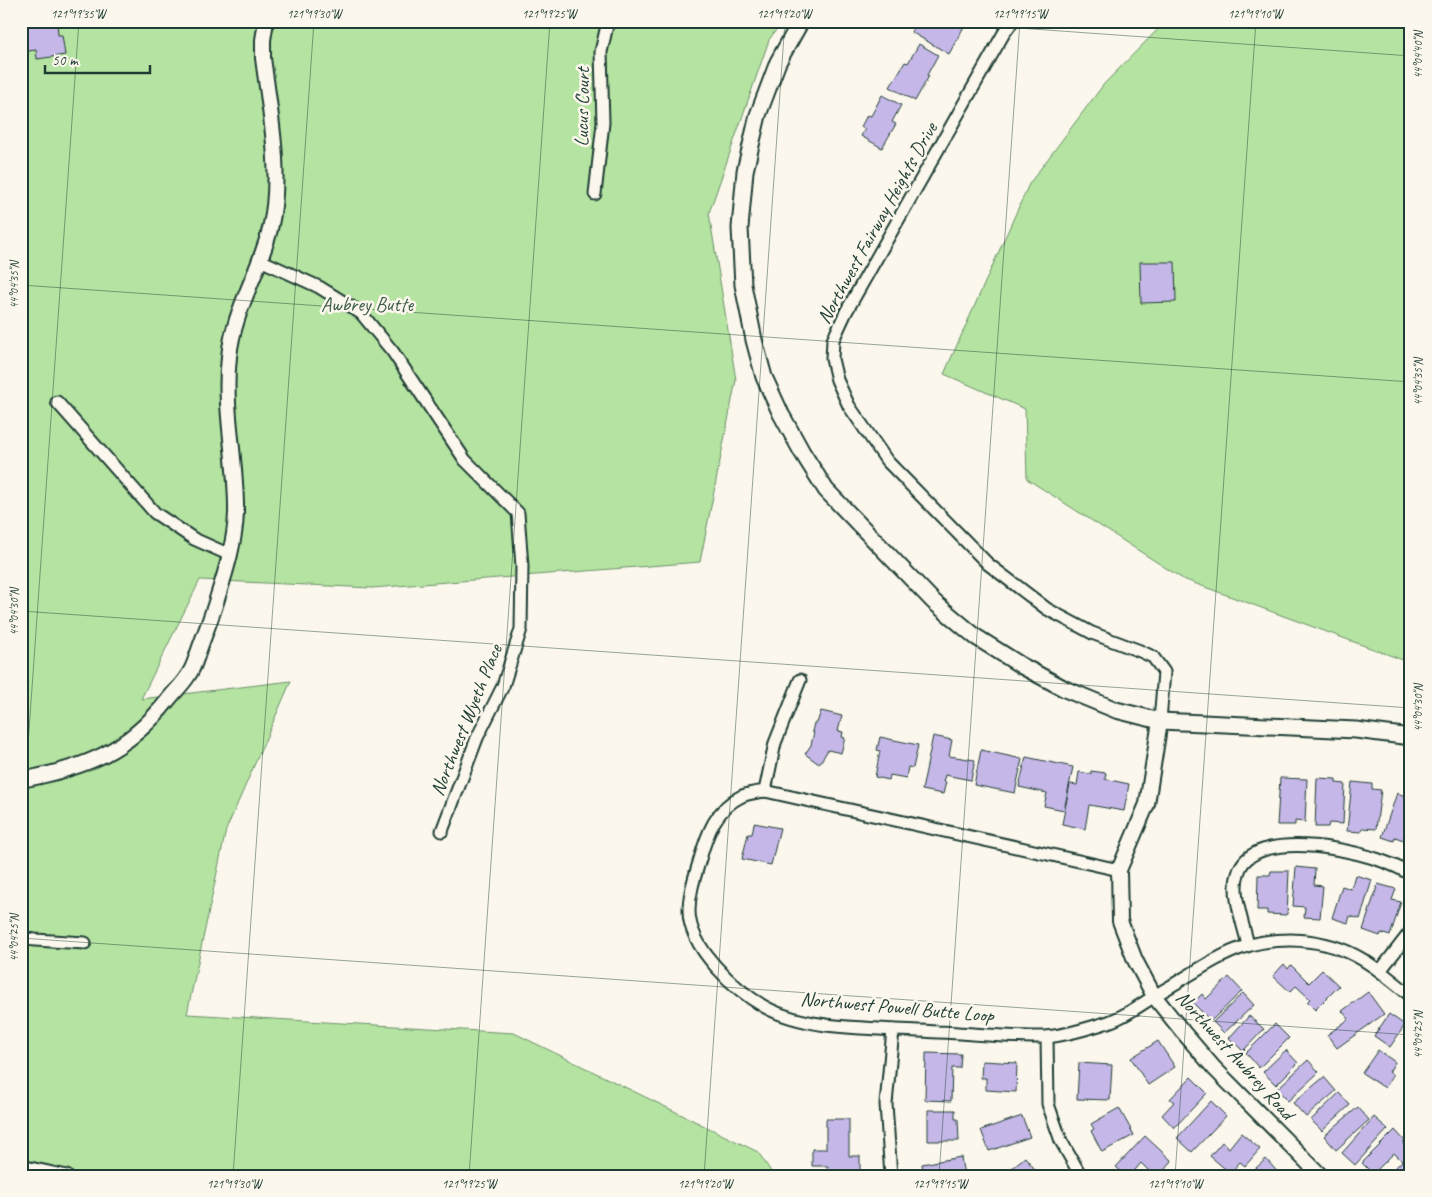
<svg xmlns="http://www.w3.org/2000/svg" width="1432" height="1197" viewBox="0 0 1432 1197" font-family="Caveat,sans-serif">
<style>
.green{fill:#b5e3a1;stroke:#6a906a}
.building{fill:#c5b7e8;stroke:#1f3d34}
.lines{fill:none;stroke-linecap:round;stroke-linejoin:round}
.minor-casing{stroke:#1f3d34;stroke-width:15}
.tertiary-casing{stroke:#1f3d34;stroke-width:18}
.secondary-casing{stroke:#1f3d34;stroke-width:19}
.minor{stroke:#fbf7ec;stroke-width:11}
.tertiary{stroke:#fbf7ec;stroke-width:14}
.secondary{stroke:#fbf7ec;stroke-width:15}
.ticks{fill:none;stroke:#1f3d34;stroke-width:1;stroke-opacity:0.45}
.labels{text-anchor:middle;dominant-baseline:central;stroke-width:5;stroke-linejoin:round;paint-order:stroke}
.street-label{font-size:20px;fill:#1f3d34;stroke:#fbf7ec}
.park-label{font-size:20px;fill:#3d5e4a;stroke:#fbf7ec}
.neatline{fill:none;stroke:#1f3d34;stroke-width:2}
.ticks-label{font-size:12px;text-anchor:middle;fill:#1f3d34}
</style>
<rect width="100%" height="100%" fill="#fbf7ec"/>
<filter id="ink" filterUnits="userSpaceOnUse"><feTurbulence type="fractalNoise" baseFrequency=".02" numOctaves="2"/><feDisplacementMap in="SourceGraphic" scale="10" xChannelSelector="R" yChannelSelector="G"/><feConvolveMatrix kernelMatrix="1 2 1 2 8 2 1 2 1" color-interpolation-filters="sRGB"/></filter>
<g filter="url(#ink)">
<g class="green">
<polygon points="21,21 782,21 769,40 709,213 736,380 700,562 372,588 200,580 141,699 291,681 226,830 187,1014 514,1033 758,1152 774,1176 21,1176"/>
<polygon points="1166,21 1411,21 1411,663 1183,579 1027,479 1025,409 944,374 1029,184 1104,84"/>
</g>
<g class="building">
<polygon points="21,21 34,21 34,23 57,21 58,35 62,35 65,55 37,59 36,50 21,52"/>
<polygon points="908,21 967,21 949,54 911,32 914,26"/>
<polygon points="919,44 938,55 927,75 929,76 915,101 890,87 905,62 908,63"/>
<polygon points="882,95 901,105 892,122 896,124 882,148 861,136 865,129 861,127 867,115 871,116"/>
<polygon points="1140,262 1175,262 1176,302 1141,303"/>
<polygon points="821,711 842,716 838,731 843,732 842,737 845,738 841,753 828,750 819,764 805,754 811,745 814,732 812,732 814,723 817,723"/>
<polygon points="933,736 952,740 949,756 975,760 971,780 945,775 943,782 946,782 943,794 922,790"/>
<polygon points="880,737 918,745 913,768 908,767 906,778 890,775 889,780 875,777 880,751 877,750"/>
<polygon points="981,750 1022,759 1015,793 974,785"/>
<polygon points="1026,757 1073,767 1064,810 1044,806 1047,793 1019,787"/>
<polygon points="1091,771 1106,773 1105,779 1129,784 1124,811 1089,805 1085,829 1062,824 1070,784 1077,785 1079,772 1091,774"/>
<polygon points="1280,778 1307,779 1305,822 1295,821 1295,825 1277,825"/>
<polygon points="1317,778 1336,779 1336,783 1345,784 1343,824 1329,823 1328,827 1315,827"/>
<polygon points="1352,782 1372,784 1372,789 1381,790 1376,829 1362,828 1361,832 1347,831"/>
<polygon points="1397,793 1411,798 1411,837 1409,842 1395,837 1394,841 1382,837"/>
<polygon points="754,823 780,828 771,865 742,859 748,834 752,834"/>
<polygon points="1296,867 1315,869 1314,885 1323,886 1320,918 1304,917 1305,907 1293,906"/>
<polygon points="1271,871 1289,871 1287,915 1267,914 1267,910 1257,910 1258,875 1270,875"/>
<polygon points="1355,875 1372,880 1360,919 1350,916 1348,923 1332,918 1342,886 1351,889"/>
<polygon points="1378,884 1396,889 1392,900 1401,902 1390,936 1381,933 1380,936 1363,930"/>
<polygon points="1284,964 1288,969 1291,965 1309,983 1322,970 1339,986 1315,1010 1307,1002 1310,999 1296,986 1290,992 1273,976"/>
<polygon points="1229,977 1242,991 1211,1021 1193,1003 1202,994 1206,999"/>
<polygon points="1368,992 1384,1014 1337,1048 1327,1035 1349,1019 1342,1011"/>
<polygon points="1243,993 1254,1005 1224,1033 1213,1022"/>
<polygon points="1389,1014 1405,1025 1390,1047 1374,1036"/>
<polygon points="1249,1016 1264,1029 1243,1051 1229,1038"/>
<polygon points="1275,1024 1289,1038 1259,1068 1246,1053"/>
<polygon points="1158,1041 1175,1067 1148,1085 1131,1058"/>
<polygon points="1286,1050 1298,1063 1276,1085 1263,1072"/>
<polygon points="1378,1050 1395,1062 1389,1072 1393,1075 1385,1088 1362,1073"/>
<polygon points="926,1053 961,1054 960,1068 952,1068 951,1101 925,1100"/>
<polygon points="1308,1060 1319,1072 1288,1101 1277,1089"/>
<polygon points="982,1061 1017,1063 1016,1092 986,1090 986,1078 981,1078"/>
<polygon points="1079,1063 1112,1065 1110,1100 1077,1099"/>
<polygon points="1191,1077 1207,1093 1174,1128 1162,1115 1174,1102 1170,1099"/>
<polygon points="1324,1077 1336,1091 1306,1117 1293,1103"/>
<polygon points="1339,1093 1350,1105 1322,1131 1311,1120"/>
<polygon points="1211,1101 1226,1116 1192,1152 1177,1138"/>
<polygon points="1358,1107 1369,1120 1336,1150 1324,1136"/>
<polygon points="1119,1108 1134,1135 1102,1152 1091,1131 1094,1129 1091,1124"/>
<polygon points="928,1110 955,1110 955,1119 958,1119 959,1141 928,1141"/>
<polygon points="1022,1116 1030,1137 989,1151 981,1130"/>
<polygon points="1374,1117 1388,1129 1355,1165 1342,1153"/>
<polygon points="826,1119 849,1119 849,1156 860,1156 860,1171 828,1172 828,1166 812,1166 812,1149 826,1149"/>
<polygon points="1395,1130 1405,1141 1403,1144 1411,1152 1411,1172 1407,1176 1387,1176 1402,1161 1394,1153 1373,1174 1362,1163"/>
<polygon points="1241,1133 1260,1149 1245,1166 1240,1162 1230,1173 1210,1156 1222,1142 1229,1148"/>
<polygon points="1145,1136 1172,1161 1159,1176 1154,1176 1141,1163 1130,1176 1126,1176 1116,1167"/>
<polygon points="961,1157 964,1176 924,1176 922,1164"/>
<polygon points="1025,1157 1040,1176 1003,1176 1003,1175"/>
<polygon points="1266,1159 1281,1176 1247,1176"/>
</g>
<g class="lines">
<g class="minor-casing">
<g id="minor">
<polyline points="1013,21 1004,33 846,312 833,340 832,359 837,380 849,406 887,461 988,564 1047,609 1092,633 1140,651 1153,657 1164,672 1160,721"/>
<polyline points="595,194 603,123 601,52 608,21"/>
<polyline points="260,260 319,287 361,313 393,352 465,460 518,513 522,566 521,629 503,686 477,738 442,831"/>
<polyline points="57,402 155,513 194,539 230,555"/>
<polyline points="765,791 775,743 800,680"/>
<path d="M1119 870 765 791C758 792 749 793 742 796 716 808 707 834 700 859 695 876 689 893 689 911 689 948 735 990 765 1007 783 1017 805 1022 826 1025 862 1029 901 1030 938 1032 972 1033 1011 1038 1045 1037 1060 1036 1086 1029 1102 1024 1125 1018 1145 1001 1166 989 1192 974 1218 955 1247 946 1262 941 1276 940 1291 940 1345 941 1371 963 1411 996"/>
<polyline points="21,938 35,940 85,943"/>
<path d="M1248 945C1244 926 1231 893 1238 874 1240 866 1246 858 1254 854 1288 834 1380 853 1411 875"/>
<polyline points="1380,971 1411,931"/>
<polyline points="1047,1037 1048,1104 1061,1141 1081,1176"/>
<polyline points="21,1166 67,1176"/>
<polyline points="891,1176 886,1104 893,1030"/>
</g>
</g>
<g class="tertiary-casing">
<g id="tertiary">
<polyline points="1160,721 1147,804 1119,870 1120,921 1135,960 1154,996 1183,1032 1214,1068 1321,1176"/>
<path d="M21 780C85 768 127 752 168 700 175 691 184 683 189 674 194 667 196 658 199 650 205 633 212 616 217 599 226 571 235 542 236 513 237 461 223 409 229 357 233 312 259 273 270 229 283 176 270 112 263 58V40L266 21"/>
</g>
</g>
<g class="secondary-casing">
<polyline id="secondary" points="801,21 778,62 758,115 745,171 740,228 743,285 754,340 764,377 781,414 802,452 826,490 934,602 976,637 1022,666 1065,689 1116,710 1160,721 1356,730 1411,737"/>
</g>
<use href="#minor" class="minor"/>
<use href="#tertiary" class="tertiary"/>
<use href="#secondary" class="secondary"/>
</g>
</g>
<path class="ticks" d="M920 21 1411 56M21 285 1411 382M21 611 1411 708M21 844 79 21M21 938 1411 1035M233 1176 314 21M469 1176 550 21M704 1176 785 21M939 1176 1020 21M1175 1176 1256 21M1410 1176 1411 1168"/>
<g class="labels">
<g class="street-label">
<text transform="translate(582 107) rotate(-89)">Lucus Court</text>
<text transform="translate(877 223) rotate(-61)">Northwest Fairway Heights Drive</text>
<text transform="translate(466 720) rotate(-68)">Northwest Wyeth Place</text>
<text transform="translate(897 1007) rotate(5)">Northwest Powell Butte Loop</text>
<text transform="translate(1235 1055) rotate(48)">Northwest Awbrey Road</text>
</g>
<g class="park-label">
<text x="367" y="304">Awbrey Butte</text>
</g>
</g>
<rect width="1432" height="1197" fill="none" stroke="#fbf7ec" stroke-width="55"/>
<path d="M45 65v8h105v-8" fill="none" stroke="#1f3d34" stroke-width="2.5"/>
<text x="52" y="65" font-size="15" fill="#1f3d34" stroke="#fbf7ec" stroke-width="4" paint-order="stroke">50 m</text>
<rect x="28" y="28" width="1376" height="1142" class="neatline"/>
<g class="ticks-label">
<text x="78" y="18">121°19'35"W</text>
<text x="314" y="18">121°19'30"W</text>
<text x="549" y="18">121°19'25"W</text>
<text x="784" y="18">121°19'20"W</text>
<text x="1020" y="18">121°19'15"W</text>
<text x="1255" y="18">121°19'10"W</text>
<text transform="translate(1418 55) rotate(-90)" y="4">44°04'40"N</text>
<text transform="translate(14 285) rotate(-90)" y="4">44°04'35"N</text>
<text transform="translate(1418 382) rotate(-90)" y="4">44°04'35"N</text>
<text transform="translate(14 612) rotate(-90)" y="4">44°04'30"N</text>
<text transform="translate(1418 708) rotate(-90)" y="4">44°04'30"N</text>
<text transform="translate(14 938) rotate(-90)" y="4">44°04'25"N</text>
<text transform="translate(1418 1035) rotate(-90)" y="4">44°04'25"N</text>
<text x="234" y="1188">121°19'30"W</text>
<text x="469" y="1188">121°19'25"W</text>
<text x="705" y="1188">121°19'20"W</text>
<text x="940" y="1188">121°19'15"W</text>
<text x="1175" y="1188">121°19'10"W</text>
</g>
</svg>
